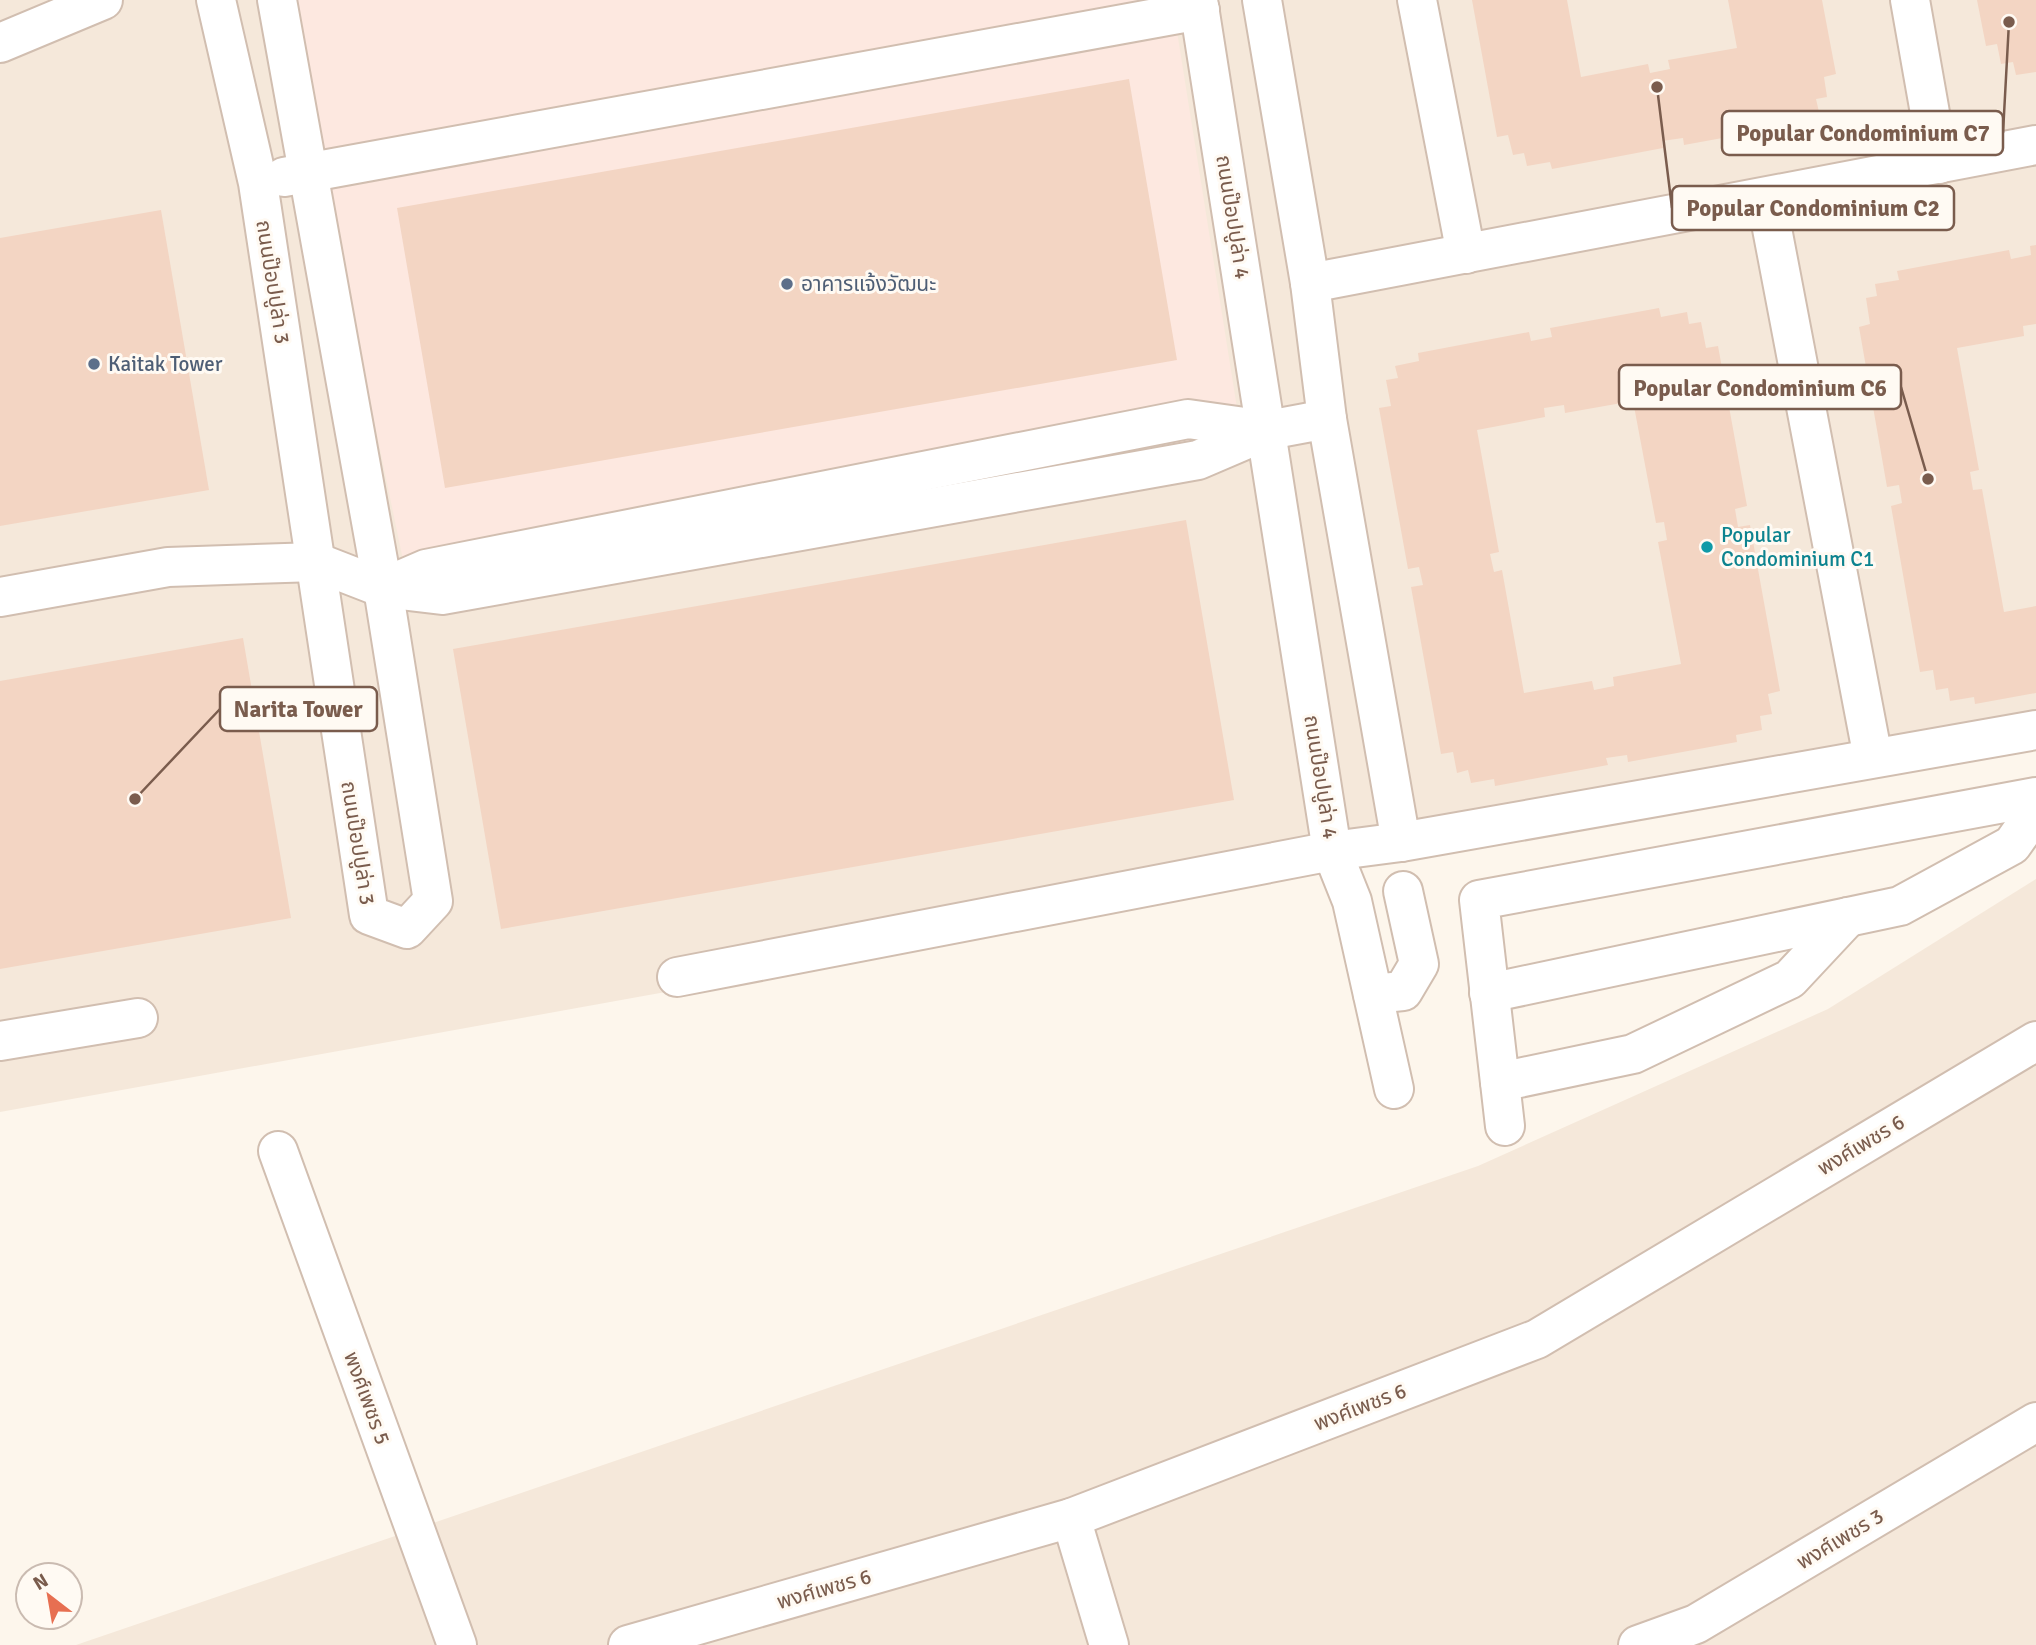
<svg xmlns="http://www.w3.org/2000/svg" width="2036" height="1645" viewBox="0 0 2036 1645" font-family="Signika,'Noto Sans Thai',sans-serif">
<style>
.residential{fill:#f5e8da}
.commercial{fill:#fde8e0}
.building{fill:#f3d5c3;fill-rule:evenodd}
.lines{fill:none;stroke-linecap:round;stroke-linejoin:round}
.minor-casing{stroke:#d1beb0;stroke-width:42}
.minor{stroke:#fff;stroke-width:38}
.service-dot{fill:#5c6f8a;stroke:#fffaf3;stroke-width:2.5}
.culture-dot{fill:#0f9aa8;stroke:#fffaf3;stroke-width:2.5}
.labels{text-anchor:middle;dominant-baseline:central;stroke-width:6;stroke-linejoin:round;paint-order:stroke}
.street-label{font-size:21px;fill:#7a5c4d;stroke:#fffaf3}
.service-label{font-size:21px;fill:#4e5e75;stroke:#fffaf3;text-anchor:start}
.culture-label{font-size:21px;fill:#0d838f;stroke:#fffaf3;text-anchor:start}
.leader{fill:none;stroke:#7a5c4d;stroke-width:2.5}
.callout-dot{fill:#7a5c4d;stroke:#fffaf3;stroke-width:2.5}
.callout{fill:#fffaf3;stroke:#7a5c4d;stroke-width:2.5}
.callout-label{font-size:23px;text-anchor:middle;font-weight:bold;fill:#7a5c4d}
</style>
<rect width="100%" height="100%" fill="#fdf6ec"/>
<g class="residential">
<polygon points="0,0 2036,0 2036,745 0,1112"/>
<polygon points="2036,879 2036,1645 76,1645 1478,1166 1828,1009"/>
</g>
<polygon class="commercial" points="292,0 1172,0 1241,433 408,584 317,147"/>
<g class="building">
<polygon points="1472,0 1567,0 1581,77 1648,64 1650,73 1670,69 1668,60 1737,48 1728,0 1822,0 1836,74 1824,77 1827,97 1816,99 1819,112 1792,118 1793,125 1684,145 1683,138 1662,141 1663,148 1552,169 1550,162 1527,166 1524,153 1513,155 1508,135 1497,137"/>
<polygon points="1977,0 2036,0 2036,72 2016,75 2013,62 2001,64 1997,44 1986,46"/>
<polygon points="1129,79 1177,360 445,488 397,208"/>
<polygon points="161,210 209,490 0,526 0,238"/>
<polygon points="2036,245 2036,324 2023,326 2024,336 1957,348 1979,470 1970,472 1973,490 1982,489 2004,612 2036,606 2036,693 1975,704 1974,697 1950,701 1948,688 1936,690 1933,670 1920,672 1891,506 1902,503 1899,485 1887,487 1859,327 1870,324 1866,298 1877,296 1875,284 1899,280 1897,271 2009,250 2011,259 2031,255 2030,246"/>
<path d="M1659 308 1661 317 1687 312 1689 324 1701 322 1706 348 1718 346 1747 506 1735 509 1738 527 1750 525 1780 691 1768 694 1772 714 1760 716 1762 730 1736 735 1737 742 1628 762 1627 755 1606 758 1608 765 1495 786 1494 779 1471 783 1468 770 1457 773 1453 752 1441 754 1411 587 1423 585 1419 567 1408 569 1379 408 1391 406 1386 380 1398 378 1395 366 1419 361 1418 353 1529 332 1531 341 1552 337 1550 328ZM1633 401 1656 523 1664 522 1667 540 1658 542 1681 664 1613 677 1614 686 1594 690 1592 681 1524 693 1502 570 1494 572 1490 554 1499 552 1477 430 1545 417 1544 408 1564 405 1565 413Z"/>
<polygon points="1186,520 1234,800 501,929 453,649"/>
<polygon points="243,638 291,918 0,969 0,681"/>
</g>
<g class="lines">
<g class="minor-casing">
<g id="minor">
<polyline points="216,0 258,183 369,915 407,929 433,901 383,588 277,0"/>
<polyline points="1198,0 1332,851 1352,901 1394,1089"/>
<polyline points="1262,0 1310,283 1327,419 1401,842"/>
<polyline points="1417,0 1466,254"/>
<polyline points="1910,0 1939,164"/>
<polyline points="0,43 103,0"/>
<polyline points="284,177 1200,10"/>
<polyline points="1766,197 1873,758"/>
<polyline points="1310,283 2036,145"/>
<polyline points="389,585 426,569 1188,419 1266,430"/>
<polyline points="0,597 168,567 316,562 383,588 442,595 1198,460 1268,430 1327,419"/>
<polyline points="677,977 1332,851 1401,842 2036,730"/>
<polyline points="1489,993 1900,906 2012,845 2036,811"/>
<polyline points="1373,994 1403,991 1419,964 1403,891"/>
<polyline points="0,1041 138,1018"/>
<polyline points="1500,1082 1633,1054 1790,979 1848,917"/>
<polyline points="1505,1126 1479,900 2036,797"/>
<polyline points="278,1151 457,1645"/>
<polyline points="1071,1518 1109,1645"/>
<polyline points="628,1645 1071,1518 1537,1339 2036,1041"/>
<polyline points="1638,1645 1696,1624 2036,1422"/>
</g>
</g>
<use href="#minor" class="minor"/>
</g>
<g class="service-dot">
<circle cx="787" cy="284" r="7"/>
<circle cx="94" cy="364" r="7"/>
</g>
<circle class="culture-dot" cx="1707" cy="547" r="7"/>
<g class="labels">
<g class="street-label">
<text transform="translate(1233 217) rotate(81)">ถนนป๊อปปูล่า 4</text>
<text transform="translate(273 282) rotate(81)">ถนนป๊อปปูล่า 3</text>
<text transform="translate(1321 777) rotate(81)">ถนนป๊อปปูล่า 4</text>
<text transform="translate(358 843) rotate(81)">ถนนป๊อปปูล่า 3</text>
<text transform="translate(1861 1145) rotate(-31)">พงศ์เพชร 6</text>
<text transform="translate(367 1398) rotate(70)">พงศ์เพชร 5</text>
<text transform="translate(1360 1407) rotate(-21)">พงศ์เพชร 6</text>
<text transform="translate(1840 1539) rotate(-31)">พงศ์เพชร 3</text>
<text transform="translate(824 1589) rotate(-16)">พงศ์เพชร 6</text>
</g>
<g class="service-label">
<text x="801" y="284">อาคารแจ้งวัฒนะ</text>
<text x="108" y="364">Kaitak Tower</text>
</g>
<g class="culture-label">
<text x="1721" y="535">Popular<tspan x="1721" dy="24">Condominium C1</tspan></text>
</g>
</g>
<path class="leader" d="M2009 22L2003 133M1657 87L1672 208M1928 479L1901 387M135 799L220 709"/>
<g class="callout-dot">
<circle cx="2009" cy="22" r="7"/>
<circle cx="1657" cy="87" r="7"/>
<circle cx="1928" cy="479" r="7"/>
<circle cx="135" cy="799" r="7"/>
</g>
<g class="callout">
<rect x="1722" y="111" width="281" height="44" rx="7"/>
<rect x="1672" y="186" width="282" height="44" rx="7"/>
<rect x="1619" y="365" width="282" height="44" rx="7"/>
<rect x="220" y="687" width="157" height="44" rx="7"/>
</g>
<g class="callout-label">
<text x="1863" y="141">Popular Condominium C7</text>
<text x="1813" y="216">Popular Condominium C2</text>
<text x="1760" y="396">Popular Condominium C6</text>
<text x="298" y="717">Narita Tower</text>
</g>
<g transform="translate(49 1596) rotate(329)"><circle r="33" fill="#fffaf3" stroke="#cabbb1" stroke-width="2"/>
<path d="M0-5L12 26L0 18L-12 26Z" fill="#e76f51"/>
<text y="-10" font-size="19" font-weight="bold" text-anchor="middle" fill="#7a5c4d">N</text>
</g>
</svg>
